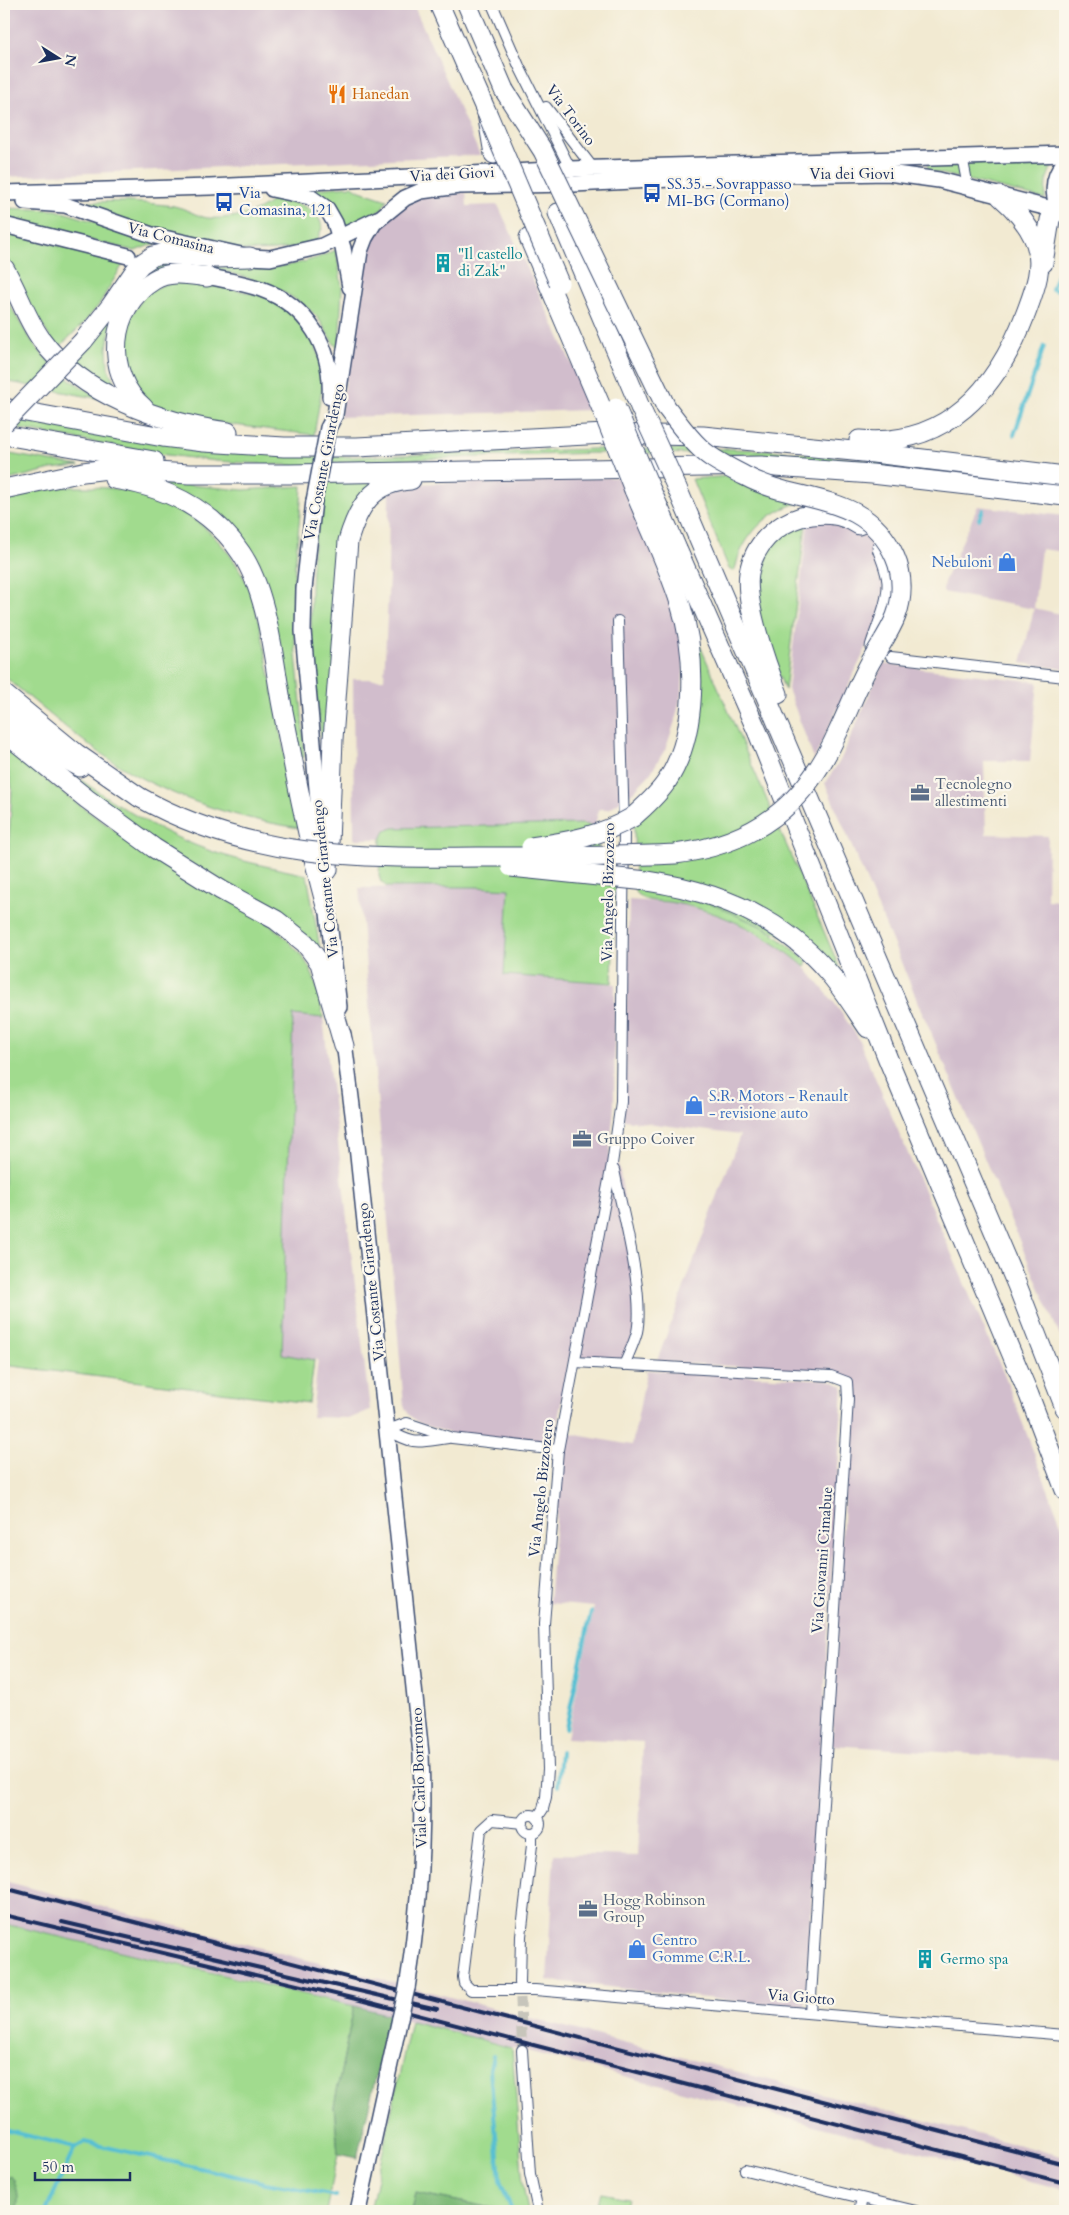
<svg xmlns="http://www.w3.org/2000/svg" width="1069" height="2215" viewBox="0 0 1069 2215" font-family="Cardo,serif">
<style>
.built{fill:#f5cfdb}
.industrial{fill:#d1bdcc}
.green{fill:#a1db8e;stroke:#5e8576}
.forest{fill:#80bb79;stroke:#4e756c}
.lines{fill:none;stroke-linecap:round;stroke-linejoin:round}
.stream{stroke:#56bfd3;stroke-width:4}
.street-tunnel{stroke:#c7c5bb;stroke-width:10;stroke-dasharray:10 5;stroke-linecap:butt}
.street-casing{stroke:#3b4b6f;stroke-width:12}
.secondary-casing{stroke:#3b4b6f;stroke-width:18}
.highway-casing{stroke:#3b4b6f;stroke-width:21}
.street{stroke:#fff;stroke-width:10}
.secondary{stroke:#fff;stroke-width:15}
.highway{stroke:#fff;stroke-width:19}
.rail{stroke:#1b2f5e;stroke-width:4}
.secondary-bridge-casing{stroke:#3b4b6f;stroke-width:18;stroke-linecap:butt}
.highway-bridge-casing{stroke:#3b4b6f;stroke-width:21;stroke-linecap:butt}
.secondary-bridge{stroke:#fff;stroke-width:15}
.highway-bridge{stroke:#fff;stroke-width:19}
.labels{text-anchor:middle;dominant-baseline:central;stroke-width:4.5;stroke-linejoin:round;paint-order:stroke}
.food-label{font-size:15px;fill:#c56008;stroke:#fbf7ec;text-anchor:start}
.street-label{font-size:15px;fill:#1b2f5e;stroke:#fbf7ec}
.transit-label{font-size:15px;fill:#164399;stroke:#fbf7ec;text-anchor:start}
.culture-label{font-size:15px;fill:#0d838f;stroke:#fbf7ec;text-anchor:start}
.shop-label{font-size:15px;fill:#366cbe;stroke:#fbf7ec;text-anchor:start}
.service-label{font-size:15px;fill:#4e5e75;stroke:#fbf7ec;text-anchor:start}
</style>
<rect width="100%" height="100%" fill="#fbf7ec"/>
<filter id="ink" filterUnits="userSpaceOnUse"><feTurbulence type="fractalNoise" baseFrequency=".02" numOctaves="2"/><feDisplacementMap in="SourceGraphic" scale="10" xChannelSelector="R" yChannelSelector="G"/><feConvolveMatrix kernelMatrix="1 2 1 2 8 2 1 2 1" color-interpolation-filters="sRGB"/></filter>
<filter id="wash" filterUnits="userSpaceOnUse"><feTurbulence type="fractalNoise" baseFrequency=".0096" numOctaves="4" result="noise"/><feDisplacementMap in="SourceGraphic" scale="20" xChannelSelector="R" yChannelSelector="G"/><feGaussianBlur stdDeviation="1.12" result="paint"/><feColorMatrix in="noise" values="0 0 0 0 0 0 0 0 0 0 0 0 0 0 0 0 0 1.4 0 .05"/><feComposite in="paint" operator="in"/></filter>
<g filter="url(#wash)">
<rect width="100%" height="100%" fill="#f2ead2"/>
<polygon class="built" points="4,755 13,755 4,900"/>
<g class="industrial">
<polygon points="4,4 413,4 480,155 4,177"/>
<polygon points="466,192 467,206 498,205 593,410 340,417 366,255 375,232 386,216 419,197"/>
<polygon points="622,477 667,578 684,656 682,690 675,721 666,748 650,774 633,792 609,809 599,809 595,825 385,831 381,839 354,839 353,679 384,679 389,575 388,575 389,489 410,484"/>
<polygon points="978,506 1065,516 1065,552 1041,549 1034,608 1065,615 1065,669 1021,663 1034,609 943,592 944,582"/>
<polygon points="826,519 850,526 872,540 886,565 883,612 814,759 788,689 808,523"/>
<polygon points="883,664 1038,682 1030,761 984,761 986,834 1048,836 1047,900 1065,901 1065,1348 825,783 840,761"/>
<polygon points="476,887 510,889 505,975 615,984 614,1107 609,1160 618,1162 644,1312 643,1335 630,1360 570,1357 553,1445 452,1434 419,1423 409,1415 404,1406 359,888"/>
<polygon points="629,900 675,903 701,910 729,919 774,943 805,967 833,1001 857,1036 1005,1377 1065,1534 1065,1760 832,1745 849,1399 848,1381 831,1373 657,1361 740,1135 624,1120"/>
<polygon points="293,1014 323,1018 370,1410 351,1418 312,1417 318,1359 314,1360 282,1354"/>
<polygon points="647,1370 829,1380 843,1386 805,2009 547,1980 554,1854 638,1856 643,1742 567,1738 594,1607 549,1603 562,1451 565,1433 632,1445"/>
<polygon points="4,1881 1065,2157 1065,2190 287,1989 5,1924 4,1928"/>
</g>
<g class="green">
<polygon points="1054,160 1046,181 1045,199 927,170 928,163"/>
<polygon points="352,186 360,191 387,200 381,210 349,227 342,224 296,190"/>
<path d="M274 199C292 201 320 207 322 228L317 240C242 271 149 227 76 203 109 200 142 202 174 206 185 208 193 214 203 217 209 219 216 218 222 218 243 216 258 213 274 199Z"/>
<polygon points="4,208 56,210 168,244 153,244 135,251 4,219"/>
<polygon points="4,233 125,261 98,306 83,324 57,349 4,262"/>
<path d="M336 250 342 287 339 349C329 341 324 322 312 312 277 280 226 272 181 262 237 269 283 275 336 250Z"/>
<polygon points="175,256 110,330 107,348 108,368 118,391 64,361 134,273"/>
<polygon points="181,281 200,281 267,297 285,306 314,340 324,376 314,435 194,420 145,403 133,390 120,339 124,325 146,294 162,285"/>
<path d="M5 296C20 324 35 351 59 371 72 382 87 390 101 399L4 381Z"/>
<polygon points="4,414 299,456 343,457 594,449 734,449 768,450 949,469 948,474 745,454 592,453 367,461 304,466 262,464 216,461 159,454 4,426"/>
<polygon points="4,453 79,466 51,469 4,481"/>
<path d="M731 476 802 502C774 509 753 525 740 553 737 559 737 565 734 571L729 569 692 479Z"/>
<path d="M146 481 243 490 302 486C300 526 293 567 293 608 294 658 304 707 304 757L300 758 254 564Z"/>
<path d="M376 481 357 501 324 758C311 667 302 574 325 483Z"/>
<path d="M56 487C79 487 104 486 128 491 177 500 223 534 245 580 260 611 264 648 271 682 280 731 290 779 299 828 248 820 198 806 151 783 97 757 50 714 4 676V497Z"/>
<polygon points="807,515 785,690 751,609 755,555"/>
<path d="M698 641 841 971 837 972 815 950 694 896 767 929 807 960 805 967C768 935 723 912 675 903 661 900 645 904 635 892L634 822 675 774Z"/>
<path d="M4 748C47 781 90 814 135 844 188 880 260 904 301 955 315 973 320 996 323 1018L293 1015 282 1354 314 1360 309 1403 4 1365V926L12 789C10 772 4 766 4 748Z"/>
<path d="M47 756C95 790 142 824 197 846 232 860 270 867 307 875L322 960 139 831Z"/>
<polygon points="582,824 598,827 599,883 615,885 612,983 504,975 509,889 476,887 387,887 381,882 379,876 381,839 385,831 393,828"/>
<polygon points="5,1924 354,2006 334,2106 338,2154 326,2211 4,2211"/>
<polygon points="411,2021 512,2048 523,2185 528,2211 507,2211 416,2193 412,2211 370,2211"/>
<polygon points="601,2193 628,2198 625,2211 596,2211"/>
</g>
<g class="forest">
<polygon points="354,2006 390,2015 357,2158 338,2154 334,2106"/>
<path d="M11 2176C18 2184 20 2201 16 2211H4V2180Z"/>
<polygon points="416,2193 507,2211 412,2211"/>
</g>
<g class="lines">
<g class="stream">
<polyline points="1062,292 1052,289 1065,253"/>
<polyline points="1014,435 1044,346"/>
<polyline points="979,519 983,510"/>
<polyline points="566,1728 591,1612"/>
<polyline points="558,1786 561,1752"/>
<polyline points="493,2056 490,2070 500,2180 512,2211"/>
<polyline points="4,2130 75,2147"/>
<polyline points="383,2206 411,2211"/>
<polyline points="46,2211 75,2147 84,2142 266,2183 336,2196"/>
</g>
</g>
</g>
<g filter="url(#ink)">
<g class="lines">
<polyline class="street-tunnel" points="520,1983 522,2050"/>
<g class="street-casing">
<g id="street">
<polyline points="492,4 519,66 572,172"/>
<polyline points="546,107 593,168"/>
<polyline points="962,156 968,187"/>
<polyline points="891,657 1065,677"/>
<path d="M614 1170C622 1211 645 1293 637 1332 634 1343 629 1354 624 1365"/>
<polyline points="575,1362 831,1376 847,1382 848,1399 810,2013"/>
<polyline points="388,1430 407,1423 452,1438 558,1450"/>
<path d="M388 1430C415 1446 418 1442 448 1438"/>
<circle cx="531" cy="1824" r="9"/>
<polyline points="537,1818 543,1809 546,1797 548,1769 544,1624 558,1450 612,1164 621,1102 624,828 618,621"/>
<polyline points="523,1823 492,1820 481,1830 463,1977 464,1983 471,1990 535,1990 1065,2035"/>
<polyline points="520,1983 521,1936 532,1845 532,1833"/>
<polyline points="522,2050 530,2174 538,2211"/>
<polyline points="745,2170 916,2211"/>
<polyline points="859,2211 862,2199"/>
</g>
</g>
<g class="secondary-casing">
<g id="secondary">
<polyline points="272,189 310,197 327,209 335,223 343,248 350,287"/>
<polyline points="4,193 210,187 570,169 1065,154"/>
<polyline points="25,202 65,205 155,236 250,257 270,258 322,246 377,219"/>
<path d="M1058 209C1052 192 1052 176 1065 162"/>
<polyline points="4,225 128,256"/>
<path d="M197 274C219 279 240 282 261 289 308 306 333 348 330 397"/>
<polyline points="328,428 335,415 360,251 365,238 374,223 405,198 421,191 459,186 574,184 730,176 888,173 939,180 1064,212"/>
<polyline points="314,501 304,589 303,631 322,845"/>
<polyline points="326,896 339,1007"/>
<path d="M343 1034 357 1146 421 1754C424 1834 420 1908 407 1988"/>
<polyline points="358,2211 400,2018"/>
</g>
</g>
<g class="highway-casing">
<g id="highway">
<polyline points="439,4 487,113 494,154"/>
<polyline points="467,4 504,90"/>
<polyline points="558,213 640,407"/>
<polyline points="529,238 602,409"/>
<polyline points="1043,263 1050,220 1052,215 1060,210"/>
<path d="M4 268C18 291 25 317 41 339 81 395 162 423 228 432"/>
<polyline points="83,341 110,307 134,272 141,264 153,256 162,254 215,258 250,257"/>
<polyline points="4,408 163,437 204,442 284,447 357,447 605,434 703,436 873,453 1065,476"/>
<path d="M144 408C103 374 109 307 154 280 170 270 190 275 207 277"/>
<polyline points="4,435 154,461"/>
<path d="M859 440C946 448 997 389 1026 313 1034 291 1044 268 1036 244 1029 224 1015 209 1000 196"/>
<path d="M114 479C165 487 212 509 241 553 268 593 273 658 282 706 295 773 308 840 326 906"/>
<polyline points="677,488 1017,1285 1065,1408"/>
<polyline points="4,489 83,472 108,469 189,474 289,474 761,466 872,474 1065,496"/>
<polyline points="651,490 758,733 888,1059 1029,1395 1065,1490"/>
<path d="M875 647C881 627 893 603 892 582 891 570 886 559 882 548"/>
<polyline points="4,694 77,754 139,797"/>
<path d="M778 694C767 666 744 602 749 573 754 544 775 525 801 517 820 512 842 513 859 525"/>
<polyline points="4,713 58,755 80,767"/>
<polyline points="4,732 87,799 154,848 221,890 276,920 305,943 320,963 344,1046"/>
<path d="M633 817C645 806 658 795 667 781 698 734 697 656 680 603 668 565 650 528 634 490"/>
<path d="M328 870 333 739 348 541C358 507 372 482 411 480"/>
<path d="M647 881C716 891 781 917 828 972 843 989 855 1009 868 1028"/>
</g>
</g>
<use href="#street" class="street"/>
<use href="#secondary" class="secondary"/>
<use href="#highway" class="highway"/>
<g class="rail">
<polyline points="4,1888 1065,2164"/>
<polyline points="4,1915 360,2000 1065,2183"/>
<polyline points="62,1922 437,2009"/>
</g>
<g class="secondary-bridge-casing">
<g id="secondary-bridge">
<polyline points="314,501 328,428"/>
<polyline points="400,2018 407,1988"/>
</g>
</g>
<g class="highway-bridge-casing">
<g id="highway-bridge">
<polyline points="487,113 559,283"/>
<polyline points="640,407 677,488"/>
<polyline points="616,408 651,490"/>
<polyline points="602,409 634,490"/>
<polyline points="4,423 83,341"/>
<path d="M139 797C253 861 364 858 489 857 551 857 613 857 675 854 755 844 805 805 838 732 849 709 858 685 870 663 878 648 890 632 896 616 903 598 903 575 895 557 866 491 799 505 745 476 730 468 712 460 700 448 687 436 677 421 666 407L543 151 504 90"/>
<path d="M531 847C568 842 601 836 633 817"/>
<polyline points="511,867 647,881"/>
</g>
</g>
<use href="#secondary-bridge" class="secondary-bridge"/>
<use href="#highway-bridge" class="highway-bridge"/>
</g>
</g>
<defs>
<g id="restaurant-bare" transform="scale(1.5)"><path d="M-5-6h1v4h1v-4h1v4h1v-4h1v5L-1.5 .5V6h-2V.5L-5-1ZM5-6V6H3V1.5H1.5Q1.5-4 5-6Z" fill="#e8710a" stroke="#fbf7ec" stroke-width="2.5" paint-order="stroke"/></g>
<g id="bus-bare" transform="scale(1.5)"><path d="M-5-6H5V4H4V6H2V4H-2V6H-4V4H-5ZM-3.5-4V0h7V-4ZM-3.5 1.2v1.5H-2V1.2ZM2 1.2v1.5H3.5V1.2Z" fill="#1a4fb4" stroke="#fbf7ec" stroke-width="2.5" paint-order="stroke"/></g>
<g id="building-bare" transform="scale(1.5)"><path d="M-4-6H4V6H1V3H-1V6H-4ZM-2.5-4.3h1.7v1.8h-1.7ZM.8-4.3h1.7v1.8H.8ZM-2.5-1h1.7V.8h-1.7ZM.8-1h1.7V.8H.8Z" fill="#0f9aa8" stroke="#fbf7ec" stroke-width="2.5" paint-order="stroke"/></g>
<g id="shop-bare" transform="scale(1.5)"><path d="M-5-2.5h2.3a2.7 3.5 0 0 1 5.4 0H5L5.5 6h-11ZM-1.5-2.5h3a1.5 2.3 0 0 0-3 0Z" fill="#3f7fe0" stroke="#fbf7ec" stroke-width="2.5" paint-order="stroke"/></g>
<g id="office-bare" transform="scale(1.5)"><path d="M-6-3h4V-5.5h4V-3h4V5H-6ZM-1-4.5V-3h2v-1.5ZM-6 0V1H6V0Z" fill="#5c6f8a" stroke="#fbf7ec" stroke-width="2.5" paint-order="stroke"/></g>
</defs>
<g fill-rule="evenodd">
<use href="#restaurant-bare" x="337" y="94"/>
<use href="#bus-bare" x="652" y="193"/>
<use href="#bus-bare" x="224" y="202"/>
<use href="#building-bare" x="443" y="263"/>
<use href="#shop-bare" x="1007" y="562"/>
<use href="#office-bare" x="920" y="793"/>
<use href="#shop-bare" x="694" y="1105"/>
<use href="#office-bare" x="582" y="1139"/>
<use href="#office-bare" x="588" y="1909"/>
<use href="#shop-bare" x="637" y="1949"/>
<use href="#building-bare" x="925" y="1959"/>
</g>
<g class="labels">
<g class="food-label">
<text x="352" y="94">Hanedan</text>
</g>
<g class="street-label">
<text transform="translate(571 115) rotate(53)">Via Torino</text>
<text transform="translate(452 174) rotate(-3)">Via dei Giovi</text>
<text x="852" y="174">Via dei Giovi</text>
<text transform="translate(171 238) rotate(14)">Via Comasina</text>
<text transform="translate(324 462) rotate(-79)">Via Costante Girardengo</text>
<text transform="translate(325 879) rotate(-96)">Via Costante Girardengo</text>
<text transform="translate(608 892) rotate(-89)">Via Angelo Bizzozero</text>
<text transform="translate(371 1282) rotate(-96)">Via Costante Girardengo</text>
<text transform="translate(541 1488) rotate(-84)">Via Angelo Bizzozero</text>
<text transform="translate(822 1560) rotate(-86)">Via Giovanni Cimabue</text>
<text transform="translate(419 1778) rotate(-92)">Viale Carlo Borromeo</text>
<text transform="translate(801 1997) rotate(5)">Via Giotto</text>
</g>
<g class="transit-label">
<text x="667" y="184">SS.35 - Sovrappasso<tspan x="667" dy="17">MI-BG (Cormano)</tspan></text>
<text x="239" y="193">Via<tspan x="239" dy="17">Comasina, 121</tspan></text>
</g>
<g class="culture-label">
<text x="458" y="254">"Il castello<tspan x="458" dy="17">di Zak"</tspan></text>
<text x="940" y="1959">Germo spa</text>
</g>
<g class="shop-label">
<text x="992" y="562" text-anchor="end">Nebuloni</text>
<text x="709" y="1096">S.R. Motors - Renault<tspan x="709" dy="17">- revisione auto</tspan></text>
<text x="652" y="1940">Centro<tspan x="652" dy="17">Gomme C.R.L.</tspan></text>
</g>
<g class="service-label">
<text x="935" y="784">Tecnolegno<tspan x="935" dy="17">allestimenti</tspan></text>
<text x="597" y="1139">Gruppo Coiver</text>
<text x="603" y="1900">Hogg Robinson<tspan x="603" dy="17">Group</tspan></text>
</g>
</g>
<rect width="1069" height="2215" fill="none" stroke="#fbf7ec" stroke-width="20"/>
<g transform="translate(58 58) rotate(101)" stroke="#fbf7ec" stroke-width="4" paint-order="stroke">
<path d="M0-4L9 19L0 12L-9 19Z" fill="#1b2f5e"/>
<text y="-8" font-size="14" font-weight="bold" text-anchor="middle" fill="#1b2f5e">N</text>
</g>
<path d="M35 2172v8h95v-8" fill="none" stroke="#1b2f5e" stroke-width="2.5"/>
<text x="42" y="2172" font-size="15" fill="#1b2f5e" stroke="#fbf7ec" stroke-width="4" paint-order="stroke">50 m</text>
</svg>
